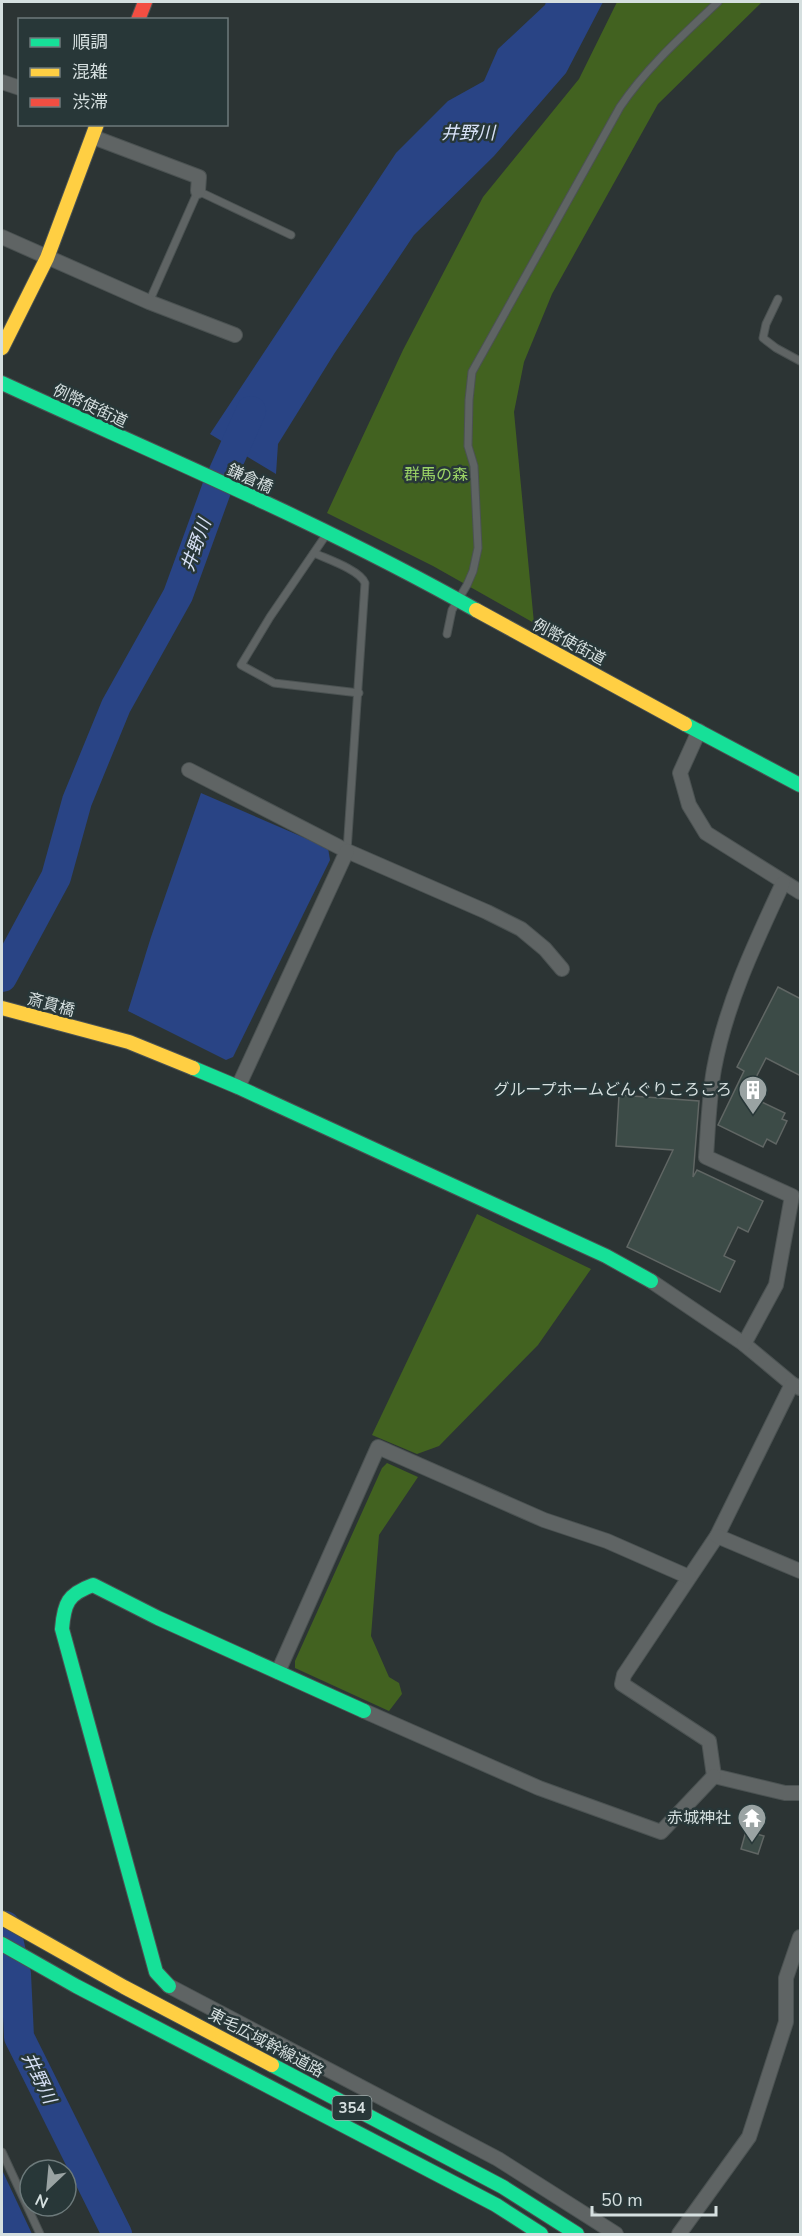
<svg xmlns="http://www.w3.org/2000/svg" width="802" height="2236" viewBox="0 0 802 2236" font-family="'Nunito Sans','Noto Sans JP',sans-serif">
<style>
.green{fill:#426220}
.water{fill:#294485}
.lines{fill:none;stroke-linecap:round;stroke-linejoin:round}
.river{stroke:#294485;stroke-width:30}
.building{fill:#3c4b47;stroke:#606664;stroke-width:1.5}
.lane-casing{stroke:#4b5252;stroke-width:9}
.street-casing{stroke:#4b5252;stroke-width:16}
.fast-casing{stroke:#4b5252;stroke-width:16}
.slow-casing{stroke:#4b5252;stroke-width:16}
.jam-casing{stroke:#4b5252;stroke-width:16}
.lane{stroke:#5f6464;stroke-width:7}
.street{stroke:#5f6464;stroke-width:14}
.fast{stroke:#16e098;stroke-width:14}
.slow{stroke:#ffcf43;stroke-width:14}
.jam{stroke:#f24e42;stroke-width:14}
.labels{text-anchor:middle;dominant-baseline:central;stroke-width:5;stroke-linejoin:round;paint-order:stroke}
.shield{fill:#283738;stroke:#a1adad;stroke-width:1.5}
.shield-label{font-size:15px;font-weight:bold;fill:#d5dfdf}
.street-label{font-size:16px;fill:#d5dfdf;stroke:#283738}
.park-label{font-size:16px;fill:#9bd466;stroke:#283738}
.poi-label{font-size:16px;fill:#d5dfdf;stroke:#283738;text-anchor:end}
.water-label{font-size:18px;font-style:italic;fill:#d7e1f6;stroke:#283738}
</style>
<rect width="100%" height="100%" fill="#2c3434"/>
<g class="green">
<polygon points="617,2 762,2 658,104 552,294 524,362 514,412 534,623 433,566 327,513 403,350 483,197 579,79"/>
<polygon points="477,1214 591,1269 538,1345 439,1446 417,1454 372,1435"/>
<polygon points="387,1463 418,1477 379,1535 371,1636 389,1677 399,1683 402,1694 389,1711 295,1668 295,1661 382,1468"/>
</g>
<g class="water">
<polygon points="546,2 603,2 566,73 494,156 414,235 334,354 278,444 276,474 210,434 396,153 448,101 484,81 498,49 545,5"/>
<polygon points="201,793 328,848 330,860 233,1057 226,1060 128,1011 151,937"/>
<polygon points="2,2170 32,2234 2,2234"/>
</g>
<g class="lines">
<g class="river">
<polyline points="2,977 56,877 77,801 116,706 178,595 218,485 251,411"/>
<polyline points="5,1926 16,1974 19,2037 117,2234"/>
</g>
</g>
<g class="building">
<polygon points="778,987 801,999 801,1076 766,1058 747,1095 785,1113 782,1119 787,1121 776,1144 767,1139 763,1147 718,1125 744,1071 737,1067"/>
<polygon points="619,1095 699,1101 693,1177 697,1170 763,1201 748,1232 738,1227 724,1256 735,1261 720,1292 627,1247 673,1150 616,1146"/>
<polygon points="746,1831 764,1836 758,1854 741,1849"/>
</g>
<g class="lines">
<g class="lane-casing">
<g id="lane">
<polyline points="778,299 766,324 763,338 776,348 800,361"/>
<polyline points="149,302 198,191 291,235"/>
<polyline points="326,535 270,617 241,665 274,683 359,693"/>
<path d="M314 553C327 559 360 570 365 583L347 851"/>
<path d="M447 634 452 610 467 585 473 571 478 548 474 466 468 446 469 400 472 372 620 107C647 67 683 35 718 2"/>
<polyline points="2,2152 40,2234"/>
</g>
</g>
<g class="street-casing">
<g id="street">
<polyline points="2,82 20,88"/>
<polyline points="93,137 199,177 198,191"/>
<polyline points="2,237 149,302 235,335"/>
<polyline points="699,731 680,773 689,805 706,833 800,892"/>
<polyline points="189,770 347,851 487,912 521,929 545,949 562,969"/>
<polyline points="238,1087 347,851"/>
<polyline points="651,1281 744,1344 792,1384 800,1388"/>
<path d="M744 1344 776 1285 792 1196 706 1157C708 1128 709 1098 714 1069 726 1004 755 943 783 883"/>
<polyline points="792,1384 717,1536 624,1675 622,1684 709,1741 714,1776 785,1793 800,1793"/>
<polyline points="717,1536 800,1571"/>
<polyline points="278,1672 378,1447 544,1520 607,1541 689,1577"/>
<polyline points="364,1711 539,1788 661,1832 714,1776"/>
<polyline points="169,1986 498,2159 616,2234"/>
<polyline points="679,2234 749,2137 786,2022 786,1978 800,1937"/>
</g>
</g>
<g class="fast-casing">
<g id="fast">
<path d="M2 383C161 456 324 524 476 610"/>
<polyline points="685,724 800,785"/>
<polyline points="193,1068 238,1087 606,1256 651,1281"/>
<polyline points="2,1944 76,1986 496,2205 541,2234"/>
<path d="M169 1986 156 1972 62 1629C64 1603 68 1594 93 1585L158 1618 364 1711"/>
<polyline points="272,2065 503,2187 577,2234"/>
</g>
</g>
<g class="slow-casing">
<g id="slow">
<polyline points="2,348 47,258 97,124"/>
<polyline points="476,610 685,724"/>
<polyline points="2,1008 129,1042 193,1068"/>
<polyline points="2,1918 124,1987 272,2065"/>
</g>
</g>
<g class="jam-casing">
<polyline id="jam" points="138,20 145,2"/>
</g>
<use href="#lane" class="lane"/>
<use href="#street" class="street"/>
<use href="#fast" class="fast"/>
<use href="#slow" class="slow"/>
<use href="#jam" class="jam"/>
</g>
<defs>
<g id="building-pin" transform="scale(1.5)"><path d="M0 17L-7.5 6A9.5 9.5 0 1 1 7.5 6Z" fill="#9aa3a3" stroke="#283738"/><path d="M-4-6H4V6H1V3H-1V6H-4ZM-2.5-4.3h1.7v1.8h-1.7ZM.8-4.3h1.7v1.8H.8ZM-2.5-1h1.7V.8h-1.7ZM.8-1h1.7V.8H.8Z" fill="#fff"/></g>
<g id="temple-pin" transform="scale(1.5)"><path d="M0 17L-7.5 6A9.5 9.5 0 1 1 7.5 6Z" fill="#9aa3a3" stroke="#283738"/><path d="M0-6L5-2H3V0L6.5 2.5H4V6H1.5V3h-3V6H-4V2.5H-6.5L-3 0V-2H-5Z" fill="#fff"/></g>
</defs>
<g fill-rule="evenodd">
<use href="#building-pin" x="753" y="1090"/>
<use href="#temple-pin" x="752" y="1818"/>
</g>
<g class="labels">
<rect class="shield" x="332.5" y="2096" width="39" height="24" rx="4.5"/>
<g class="shield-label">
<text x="352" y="2108">354</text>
</g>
<g class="street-label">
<text transform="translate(90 406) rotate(25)">例幣使街道</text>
<text transform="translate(250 479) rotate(24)">鎌倉橋</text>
<text transform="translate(569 642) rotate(28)">例幣使街道</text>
<text transform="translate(51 1005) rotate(15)">斎貫橋</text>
<text transform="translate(266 2043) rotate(28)">東毛広域幹線道路</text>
</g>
<g class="park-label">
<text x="436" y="475">群馬の森</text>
</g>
<g class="poi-label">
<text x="732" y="1090">グループホームどんぐりころころ</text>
<text x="731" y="1818">赤城神社</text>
</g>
<g class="water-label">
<text x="468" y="133">井野川</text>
<text transform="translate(196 545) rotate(-70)">井野川</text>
<text transform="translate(39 2078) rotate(64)">井野川</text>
</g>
</g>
<rect width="802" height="2236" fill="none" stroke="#d5dfdf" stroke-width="6"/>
<rect x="18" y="18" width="210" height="108" fill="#283738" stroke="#6d7a7b" stroke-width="1.5"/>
<rect x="30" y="38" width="30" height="9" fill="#16e098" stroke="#6d7a7b" stroke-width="1.5"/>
<text x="72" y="48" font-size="18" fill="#d5dfdf">順調</text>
<rect x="30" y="68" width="30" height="9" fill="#ffcf43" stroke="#6d7a7b" stroke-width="1.5"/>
<text x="72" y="78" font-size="18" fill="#d5dfdf">混雑</text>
<rect x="30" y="98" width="30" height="9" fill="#f24e42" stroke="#6d7a7b" stroke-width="1.5"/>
<text x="72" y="108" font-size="18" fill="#d5dfdf">渋滞</text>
<g transform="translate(48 2188) rotate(206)"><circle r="28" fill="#283738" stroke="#6d7a7b" stroke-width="1.5"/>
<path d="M0-4.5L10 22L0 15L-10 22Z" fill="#9aa3a3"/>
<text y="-9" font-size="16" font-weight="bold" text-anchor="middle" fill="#d5dfdf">N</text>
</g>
<path d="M592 2206v9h124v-9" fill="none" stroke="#d5dfdf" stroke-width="3"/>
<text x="601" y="2206" font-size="18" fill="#d5dfdf" stroke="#283738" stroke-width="4.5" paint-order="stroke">50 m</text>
</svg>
